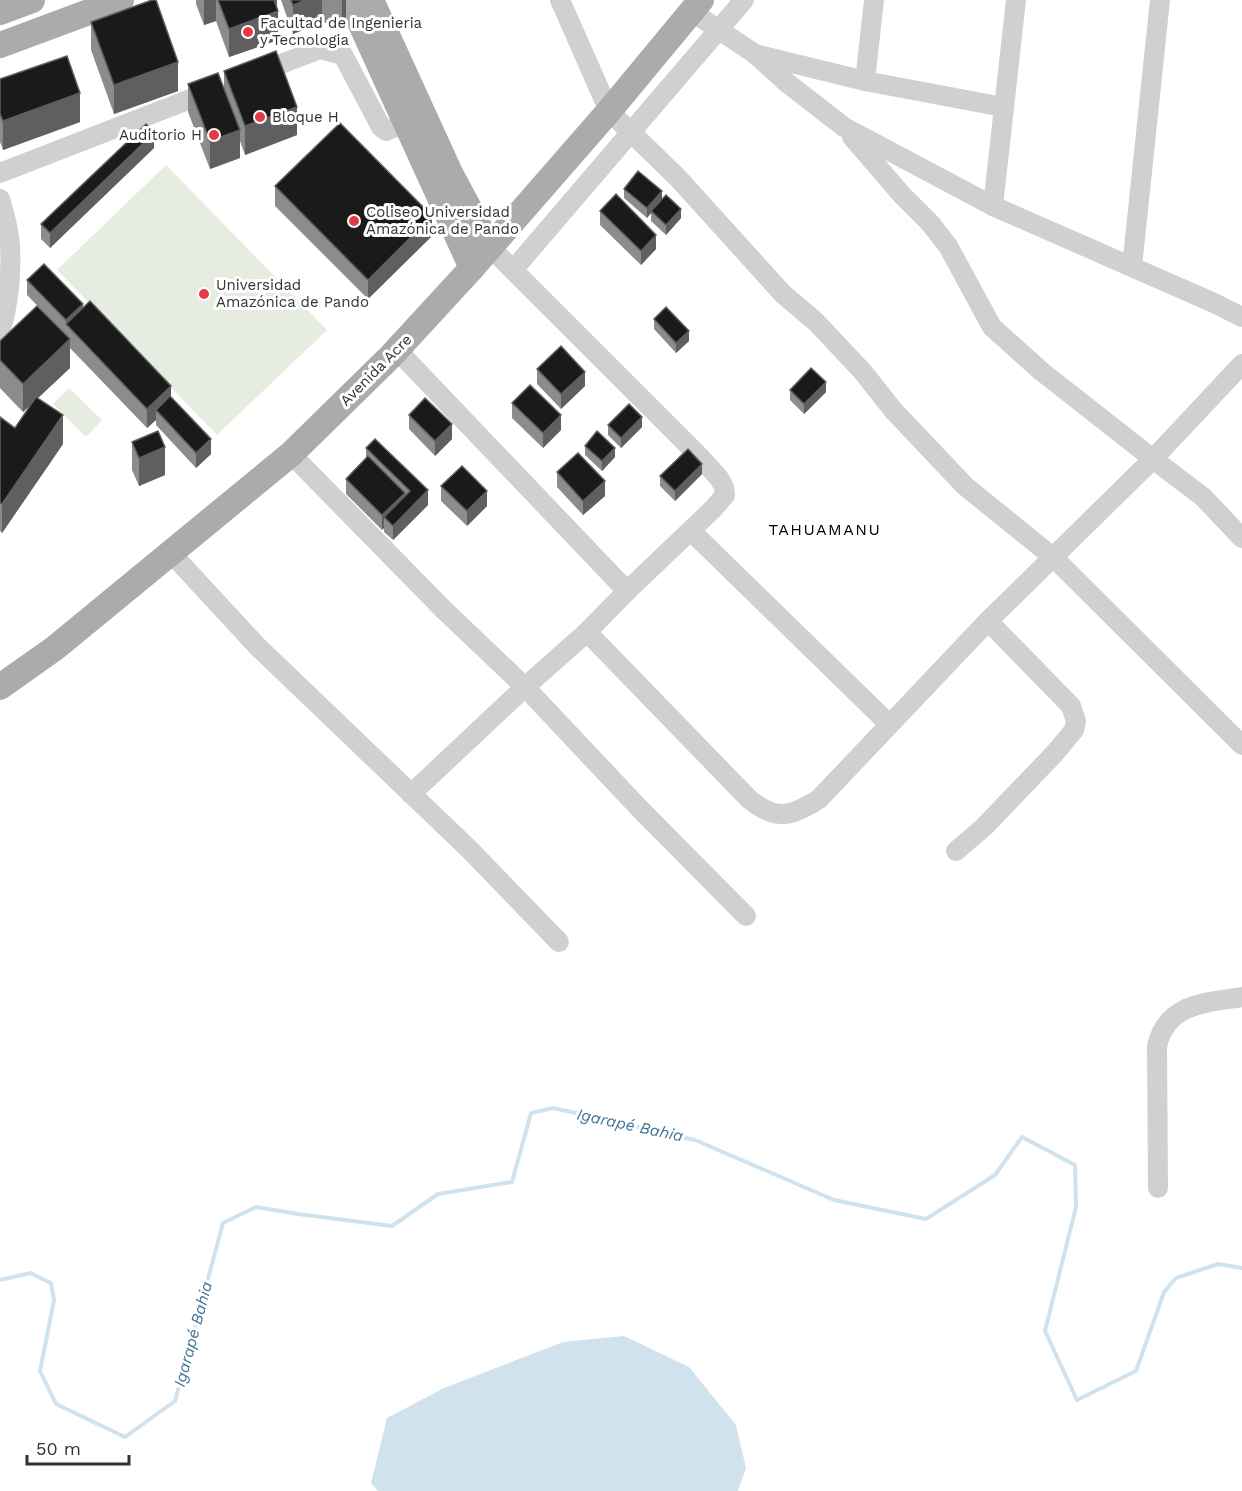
<svg xmlns="http://www.w3.org/2000/svg" width="1242" height="1491" viewBox="0 0 1242 1491" font-family="'Work Sans',sans-serif">
<style>
.green{fill:#e6ecdf}
.water{fill:#cfe2ee}
.lines{fill:none;stroke-linecap:round;stroke-linejoin:round}
.stream{stroke:#cfe2ee;stroke-width:4}
.minor{stroke:#d0d0d0;stroke-width:20}
.major{stroke:#ababab;stroke-width:26}
.wall{fill:#8c8c8c}
.shaded-wall{fill:#5f5f5f}
.building{fill:#1a1a1a;stroke:#5f5f5f;stroke-width:1.5}
.poi-dot{fill:#e63946;stroke:#fff;stroke-width:2}
.labels{text-anchor:middle;dominant-baseline:central;stroke-width:6;stroke-linejoin:round;paint-order:stroke}
.poi-label{font-size:15px;fill:#333;stroke:#fff;text-anchor:start}
.street-label{font-size:15px;fill:#333;stroke:#fff}
.neighbourhood-label{font-size:16px;letter-spacing:1.5px;fill:#000;stroke:#fff}
.water-label{font-size:16px;font-style:italic;fill:#3f7597;stroke:#fff}
</style>
<rect width="100%" height="100%" fill="#fff"/>
<g class="green">
<polygon points="166,165 327,330 217,435 57,270"/>
<polygon points="69,388 102,420 86,437 53,404"/>
</g>
<polygon class="water" points="624,1336 689,1367 736,1425 746,1468 738,1491 378,1491 371,1483 387,1418 444,1388 563,1342"/>
<g class="lines">
<polyline class="stream" points="0,1280 30,1273 51,1283 54,1300 40,1371 56,1404 125,1437 175,1401 223,1223 256,1207 298,1214 392,1226 438,1194 512,1182 531,1113 553,1108 695,1140 834,1200 926,1219 995,1175 1022,1137 1075,1165 1076,1207 1045,1331 1077,1400 1136,1371 1164,1292 1176,1278 1218,1264 1242,1268"/>
<g class="minor">
<polyline points="560,0 609,111 678,178 783,294 816,322 863,372 893,410 965,486 1054,558 1242,745"/>
<polyline points="691,11 755,54 786,82 844,127 993,206 1214,303 1242,317"/>
<polyline points="759,55 865,81 1003,107"/>
<polyline points="255,74 320,49 343,55 381,127 386,131 419,118"/>
<polyline points="865,81 874,0"/>
<polyline points="852,137 902,195 930,223 948,246 992,327 1041,371 1153,459 1242,364"/>
<polyline points="0,173 211,91"/>
<path d="M0 199C11 235 12 250 9 288 7 303 6 316 0 330"/>
<polyline points="993,206 1016,0"/>
<polyline points="489,246 700,457 719,478 724,487 725,495 713,509 627,591"/>
<polyline points="1132,267 1160,0"/>
<polyline points="513,270 744,0"/>
<polyline points="397,350 627,591 587,632"/>
<path d="M291 454 444 610 525 687 587 632 749 799C776 821 791 817 819 799L988 621 1153 459 1203 497 1242 538"/>
<polyline points="692,532 889,724"/>
<polyline points="171,553 257,646 470,850 559,942"/>
<polyline points="411,794 525,687 639,808 746,916"/>
<polyline points="956,851 984,827 1055,753 1074,730 1076,721 1071,706 988,621"/>
<path d="M1158 1188 1157 1046C1167 1003 1205 1003 1242 997"/>
</g>
<g class="major">
<polyline points="350,0 472,268"/>
<polyline points="371,0 450,173 489,246"/>
<polyline points="0,12 32,0"/>
<polyline points="0,45 121,0"/>
<polyline points="0,687 55,648 291,454 391,356 472,268 609,111 701,0"/>
</g>
</g>
<g class="wall">
<polygon points="196,0 277,0 278,40 229,57 216,21 204,25 196,4"/>
<polygon points="281,0 346,0 346,16 342,27 322,22 293,34"/>
<polygon points="91,22 178,91 114,114 91,50"/>
<polygon points="224,71 297,135 245,155 240,141 240,158 210,169 188,112 188,84 224,87"/>
<polygon points="0,79 80,122 3,150 0,142"/>
<polygon points="154,148 50,248 41,239 41,224"/>
<polygon points="275,186 432,236 368,299 275,206"/>
<polygon points="624,189 662,199 681,218 666,235 651,221 651,213 647,218 624,198"/>
<polygon points="600,211 656,249 641,265 600,225"/>
<polygon points="27,280 83,308 171,397 211,454 196,468 156,425 156,420 147,428 70,348 70,368 38,398 63,444 2,533 0,531 0,417 15,428 31,404 23,412 0,388 0,341 66,335 27,295"/>
<polygon points="654,319 689,341 676,353 654,329"/>
<polygon points="537,369 585,386 561,409 537,384"/>
<polygon points="790,390 826,392 804,414 790,400"/>
<polygon points="512,403 561,430 543,448 512,418"/>
<polygon points="409,415 452,439 435,456 409,429"/>
<polygon points="608,425 642,427 621,448 608,435"/>
<polygon points="132,442 165,475 139,486 132,470"/>
<polygon points="585,446 615,457 602,471 585,455"/>
<polygon points="366,448 428,505 393,540 384,532 384,528 382,530 346,494 346,479 366,459"/>
<polygon points="557,472 605,496 583,515 557,487"/>
<polygon points="702,474 675,501 660,486 660,476"/>
<polygon points="441,486 487,506 467,526 441,501"/>
</g>
<g class="shaded-wall">
<polygon points="204,0 216,0 216,21 204,25"/>
<polygon points="270,0 277,0 277,12 278,11 278,40 229,57 229,29"/>
<polygon points="306,0 322,0 322,22 293,34 293,5"/>
<polygon points="342,0 346,0 346,16 342,27"/>
<polygon points="178,62 178,91 114,114 114,85"/>
<polygon points="80,93 80,122 3,150 3,121"/>
<polygon points="297,107 297,135 245,155 245,126"/>
<polygon points="240,130 240,158 210,169 210,141"/>
<polygon points="154,133 154,148 50,248 50,233"/>
<polygon points="662,191 662,200 651,211 651,213 647,218 647,208"/>
<polygon points="681,209 681,218 666,235 666,225"/>
<polygon points="432,216 432,236 368,299 368,280"/>
<polygon points="656,235 656,249 641,265 641,251"/>
<polygon points="83,304 83,318 66,325 66,320"/>
<polygon points="689,331 689,341 676,353 676,343"/>
<polygon points="70,339 70,368 23,412 23,384"/>
<polygon points="585,372 585,386 561,409 561,394"/>
<polygon points="826,382 826,392 804,414 804,404"/>
<polygon points="171,386 171,405 156,410 156,420 147,428 147,409"/>
<polygon points="63,415 63,444 2,533 2,504"/>
<polygon points="561,415 561,430 543,448 543,433"/>
<polygon points="642,417 642,427 621,448 621,438"/>
<polygon points="452,424 452,439 435,456 435,441"/>
<polygon points="211,439 211,454 196,468 196,453"/>
<polygon points="165,447 165,475 139,486 139,458"/>
<polygon points="615,448 615,457 602,471 602,461"/>
<polygon points="702,464 702,474 675,501 675,491"/>
<polygon points="605,481 605,496 583,515 583,501"/>
<polygon points="428,490 428,505 393,540 393,526"/>
<polygon points="487,491 487,506 467,526 467,511"/>
<polygon points="405,493 405,507 384,517 384,528 382,530 382,515"/>
</g>
<g class="building">
<polygon points="152,0 156,0 178,62 114,85 91,22"/>
<polygon points="218,0 274,0 278,11 229,29"/>
<polygon points="291,0 306,0 293,5"/>
<polygon points="276,51 297,107 245,126 224,71"/>
<polygon points="67,56 80,93 3,121 0,114 0,79"/>
<polygon points="218,73 240,130 210,141 188,84"/>
<polygon points="340,123 432,216 368,280 275,186"/>
<polygon points="146,124 154,133 50,233 41,224"/>
<polygon points="638,171 662,191 647,208 624,189"/>
<polygon points="616,194 656,235 641,251 600,211"/>
<polygon points="666,195 681,209 666,225 651,211"/>
<polygon points="44,264 83,304 66,320 27,280"/>
<polygon points="90,301 171,386 147,409 66,324"/>
<polygon points="37,306 70,339 23,384 0,360 0,341"/>
<polygon points="666,307 689,331 676,343 654,319"/>
<polygon points="561,346 585,372 561,394 537,369"/>
<polygon points="811,368 826,382 804,404 790,390"/>
<polygon points="530,385 561,415 543,433 512,403"/>
<polygon points="170,396 211,439 196,453 156,410"/>
<polygon points="36,397 63,415 2,504 0,503 0,417 15,428"/>
<polygon points="425,398 452,424 435,441 409,415"/>
<polygon points="629,404 642,417 621,438 608,425"/>
<polygon points="158,431 165,447 139,458 132,442"/>
<polygon points="597,431 615,448 602,461 585,446"/>
<polygon points="375,439 428,490 393,526 384,517 410,491 366,448"/>
<polygon points="688,449 702,464 675,491 660,476"/>
<polygon points="578,453 605,481 583,501 557,472"/>
<polygon points="368,456 405,493 382,515 346,479"/>
<polygon points="462,466 487,491 467,511 441,486"/>
</g>
<g class="poi-dot">
<circle cx="248" cy="32" r="6"/>
<circle cx="260" cy="117" r="6"/>
<circle cx="214" cy="135" r="6"/>
<circle cx="354" cy="221" r="6"/>
<circle cx="204" cy="294" r="6"/>
</g>
<g class="labels">
<g class="poi-label">
<text x="260" y="23">Facultad de Ingenieria<tspan x="260" dy="17">y Tecnologia</tspan></text>
<text x="272" y="117">Bloque H</text>
<text x="202" y="135" text-anchor="end">Auditorio H</text>
<text x="366" y="212">Coliseo Universidad<tspan x="366" dy="17">Amazónica de Pando</tspan></text>
<text x="216" y="285">Universidad<tspan x="216" dy="17">Amazónica de Pando</tspan></text>
</g>
<g class="street-label">
<text transform="translate(376 370) rotate(-45)">Avenida Acre</text>
</g>
<g class="neighbourhood-label">
<text x="825" y="529">TAHUAMANU</text>
</g>
<g class="water-label">
<text transform="translate(630 1125) rotate(12)">Igarapé Bahia</text>
<text transform="translate(193 1334) rotate(-75)">Igarapé Bahia</text>
</g>
</g>
<path d="M27 1455v9h102v-9" fill="none" stroke="#333333" stroke-width="3"/>
<text x="36" y="1455" font-size="18" fill="#333333" stroke="#ffffff" stroke-width="4.5" paint-order="stroke">50 m</text>
</svg>
